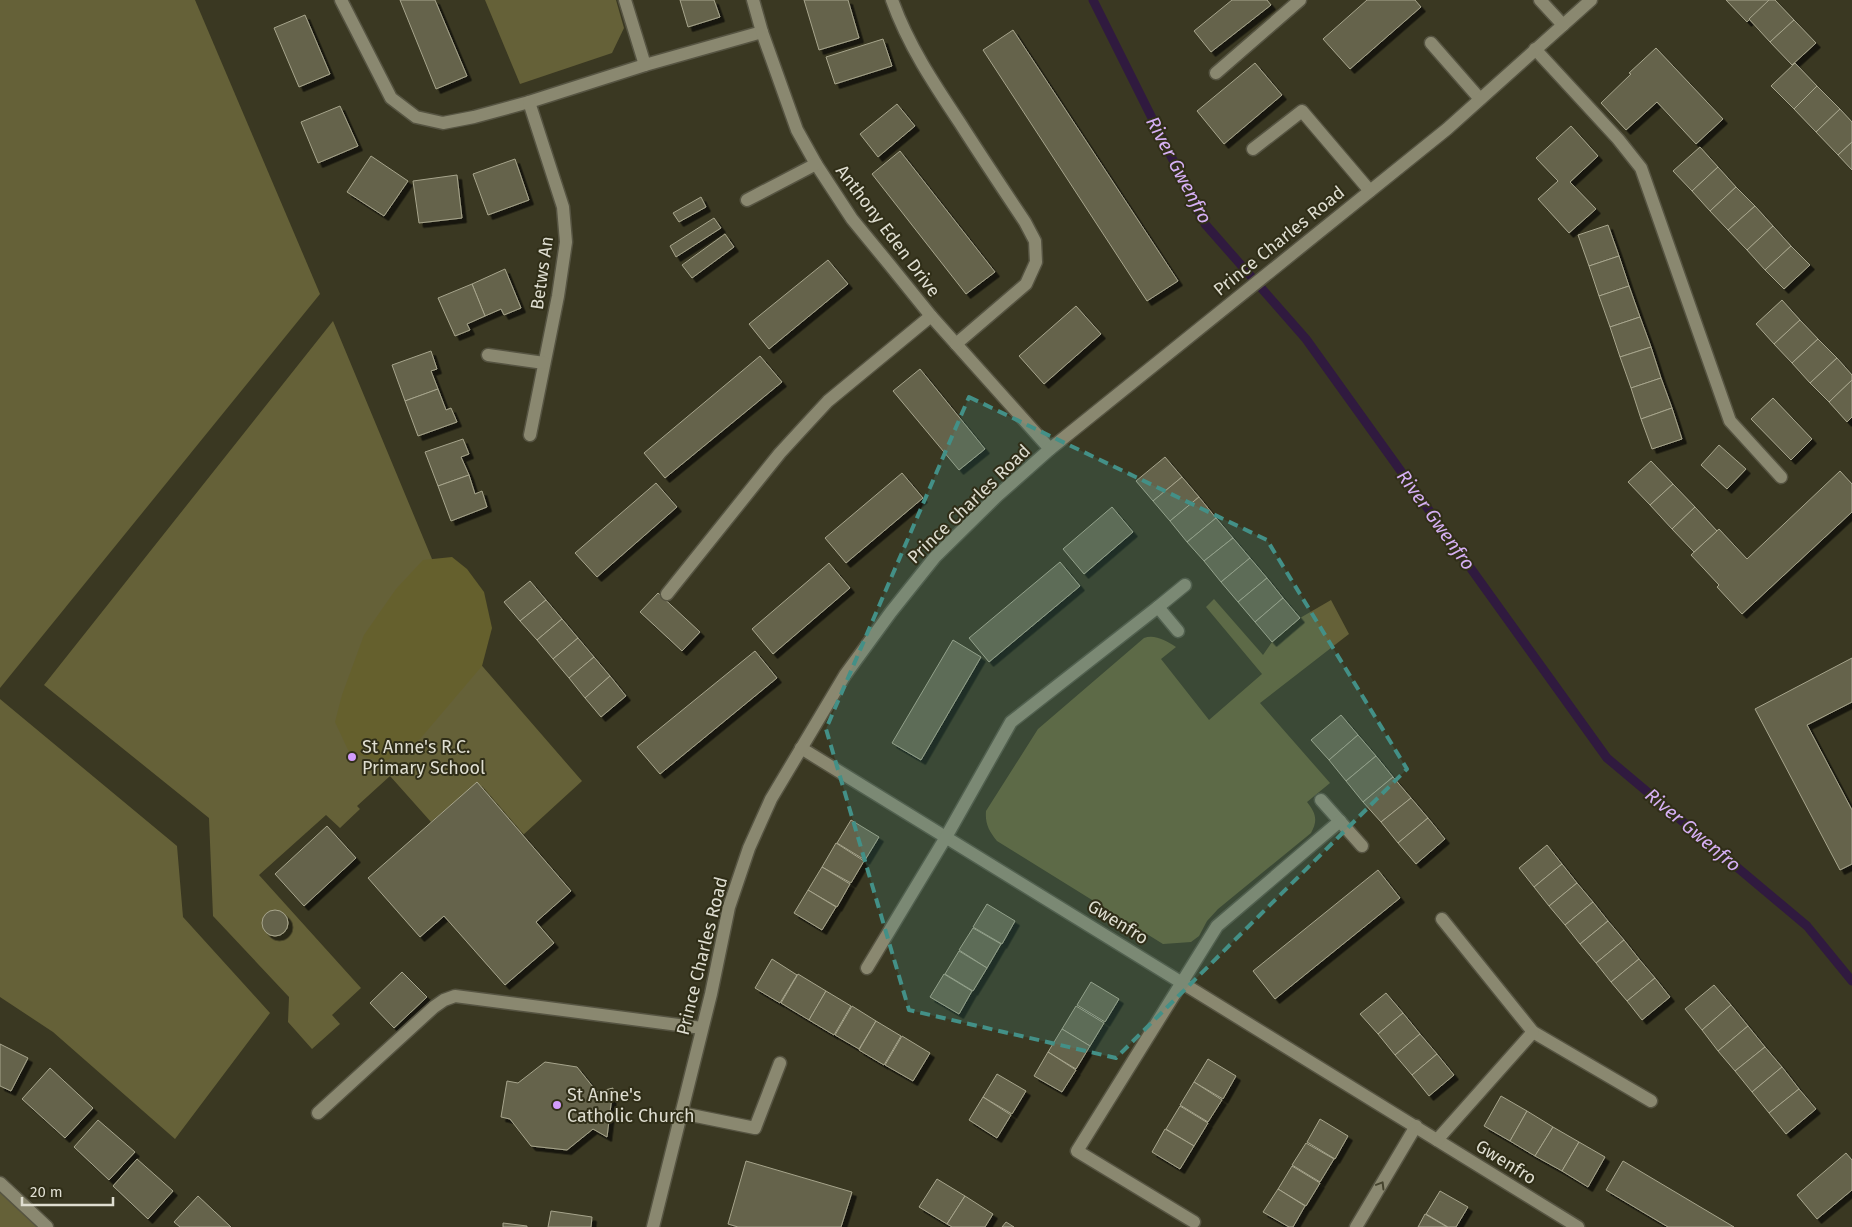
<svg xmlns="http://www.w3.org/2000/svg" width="1852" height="1227" viewBox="0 0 1852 1227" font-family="'Fira Sans',sans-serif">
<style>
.green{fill:#656138}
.forest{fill:#65602d}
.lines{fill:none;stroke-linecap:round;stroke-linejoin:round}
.stream{stroke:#301a3f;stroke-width:9}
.building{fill:#65634c;stroke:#a7a58c;filter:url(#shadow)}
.minor-casing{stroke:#565442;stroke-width:15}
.minor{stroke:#8a8870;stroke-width:12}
.oneway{stroke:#46442e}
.marked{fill:#439087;fill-opacity:0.2;stroke:#439087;stroke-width:4;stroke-dasharray:10 6;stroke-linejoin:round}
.poi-dot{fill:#d39cfc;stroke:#302e18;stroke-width:2}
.labels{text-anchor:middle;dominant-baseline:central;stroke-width:4;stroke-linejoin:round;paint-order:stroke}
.street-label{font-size:18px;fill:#dfded1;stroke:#302e18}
.poi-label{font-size:18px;fill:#dfded1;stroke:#302e18;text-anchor:start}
.water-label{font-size:19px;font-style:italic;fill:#d6b0f4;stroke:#302e18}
</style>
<defs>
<filter id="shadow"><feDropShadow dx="4.5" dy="4.5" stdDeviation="0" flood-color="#0009"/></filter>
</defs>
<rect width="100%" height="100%" fill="#3a3822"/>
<g class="green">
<polygon points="0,0 195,0 320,294 0,688"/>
<polygon points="485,0 616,0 624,28 612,53 520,84"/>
<polygon points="333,321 432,559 477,660 582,781 523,835 477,783 431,822 390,776 357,806 360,809 340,828 326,815 259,875 361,988 332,1015 340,1024 312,1049 288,1022 289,997 213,916 209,818 44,685"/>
<path d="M1214 599 1263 655 1272 642 1300 618 1331 600 1349 634 1260 703 1330 783 1307 802C1316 813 1318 821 1311 833L1218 909 1207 921 1199 936 1191 942 1163 944 997 841C989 831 985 824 986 811L1038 729 1144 638C1155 634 1166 641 1176 647L1161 659 1209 720 1262 674 1206 607Z"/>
<polygon points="0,699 177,846 183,917 270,1013 175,1139 53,1032 0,997"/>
<polygon points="0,1191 37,1227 0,1227"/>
</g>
<polygon class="forest" points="452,557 467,569 484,592 492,628 482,666 420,739 384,762 349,752 335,722 342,695 364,635 396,589 423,560"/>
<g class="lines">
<polyline class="stream" points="1093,0 1205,224 1306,339 1607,758 1807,926 1852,981"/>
</g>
<g class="building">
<polygon points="400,0 435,0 467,76 436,89"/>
<polygon points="680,0 714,0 720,17 688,27"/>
<polygon points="804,0 848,0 859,38 819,50"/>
<polygon points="1232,0 1267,0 1271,5 1211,52 1194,31"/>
<polygon points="1367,0 1415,0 1421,7 1350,69 1323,39"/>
<polygon points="1726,0 1769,0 1747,22"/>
<polygon points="1769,0 1775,0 1794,20 1770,42 1749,19"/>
<polygon points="305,15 330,74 299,87 274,28"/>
<polygon points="1794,20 1816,43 1792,65 1770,42"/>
<polygon points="1013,30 1178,281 1147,301 983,50"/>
<polygon points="883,39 892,66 835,84 826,57"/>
<polygon points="1656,48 1723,119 1696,144 1657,102 1626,130 1601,103 1631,74 1629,73"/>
<polygon points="1255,63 1282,95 1224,144 1197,111"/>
<polygon points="1795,63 1817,86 1794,109 1771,86"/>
<polygon points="1817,86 1840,109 1816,132 1794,109"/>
<polygon points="897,104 915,126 878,157 860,134"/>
<polygon points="340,106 358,146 318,163 301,122"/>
<polygon points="1840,109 1852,122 1852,142 1838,155 1816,132"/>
<polygon points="1571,126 1598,156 1570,182 1596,209 1569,233 1538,199 1558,181 1536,158"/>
<polygon points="1852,142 1852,170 1838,155"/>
<polygon points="1700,147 1718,167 1692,191 1673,171"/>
<polygon points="900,151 995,272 966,294 872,174"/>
<polygon points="371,156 408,181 384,216 347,192"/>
<polygon points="515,159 529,200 488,215 473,174"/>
<polygon points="1718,167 1736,187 1710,211 1692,191"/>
<polygon points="457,175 462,218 419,223 413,181"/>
<polygon points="1736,187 1755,206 1728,230 1710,211"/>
<polygon points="701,197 706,207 679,222 673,213"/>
<polygon points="1755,206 1773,226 1747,250 1728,230"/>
<polygon points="714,218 721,228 676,257 670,246"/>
<polygon points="1608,225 1619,256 1589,266 1578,235"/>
<polygon points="1773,226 1791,246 1765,270 1747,250"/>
<polygon points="725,234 734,247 692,278 682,265"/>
<polygon points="1791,246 1810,265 1784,289 1765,270"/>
<polygon points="1619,256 1629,286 1599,296 1589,266"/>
<polygon points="828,260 848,284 769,349 749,324"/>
<polygon points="505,269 521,308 504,315 501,309 485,316 472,284"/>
<polygon points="472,284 485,316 467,324 470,330 455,336 438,298"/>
<polygon points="1629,286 1640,317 1610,327 1599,296"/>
<polygon points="1782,300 1800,320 1774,344 1756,324"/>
<polygon points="1076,306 1101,334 1044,384 1019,356"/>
<polygon points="1640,317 1651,347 1620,357 1610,327"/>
<polygon points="1800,320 1818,339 1792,363 1774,344"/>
<polygon points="1818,339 1837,358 1810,383 1792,363"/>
<polygon points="1651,347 1661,378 1631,388 1620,357"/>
<polygon points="431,351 437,369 431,371 438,389 405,401 392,365"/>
<polygon points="760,356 782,382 665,478 644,453"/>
<polygon points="1837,358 1852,375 1852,380 1829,402 1810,383"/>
<polygon points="920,369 985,449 959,470 893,391"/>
<polygon points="1661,378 1672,408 1641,419 1631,388"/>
<polygon points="1852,380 1852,417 1847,422 1829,402"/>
<polygon points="438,389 446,410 451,408 457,422 418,436 405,401"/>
<polygon points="1773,398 1812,439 1791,460 1751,419"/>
<polygon points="1672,408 1682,439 1652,449 1641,419"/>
<polygon points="463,439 469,454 461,457 469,475 438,486 425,452"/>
<polygon points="1719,445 1746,469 1727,489 1701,465"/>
<polygon points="1165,457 1182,477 1153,501 1136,481"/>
<polygon points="1651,461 1673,484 1650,505 1628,482"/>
<polygon points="1840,471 1852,484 1852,512 1742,614 1717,587 1719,585 1691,555 1719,529 1747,559"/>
<polygon points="902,473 923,498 846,563 825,538"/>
<polygon points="469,475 475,494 482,491 487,507 451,521 438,486"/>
<polygon points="1182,477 1199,497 1170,521 1153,501"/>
<polygon points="656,483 677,507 597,577 575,553"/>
<polygon points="1673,484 1695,507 1672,529 1650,505"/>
<polygon points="1199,497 1216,518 1187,542 1170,521"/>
<polygon points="1112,507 1133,532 1084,574 1063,549"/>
<polygon points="1695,507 1717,531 1694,552 1672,529"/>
<polygon points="1216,518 1233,538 1204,561 1187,542"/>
<polygon points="1233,538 1250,558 1221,582 1204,561"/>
<polygon points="1250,558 1267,578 1238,602 1221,582"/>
<polygon points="1060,562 1080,586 989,662 969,638"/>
<polygon points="829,563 850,588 773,654 752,629"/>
<polygon points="1267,578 1283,598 1255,622 1238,602"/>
<polygon points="530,581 546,600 520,621 504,602"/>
<polygon points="658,593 700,632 682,651 640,612"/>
<polygon points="1283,598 1300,618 1272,642 1255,622"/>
<polygon points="546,600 562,619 537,640 520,621"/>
<polygon points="562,619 578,638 553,659 537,640"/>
<polygon points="578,638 594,657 569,678 553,659"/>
<polygon points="953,640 981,657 921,760 892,743"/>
<polygon points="755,651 777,678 660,774 637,747"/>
<polygon points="594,657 610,676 585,698 569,678"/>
<polygon points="1852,658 1852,702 1807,725 1852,810 1852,864 1840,870 1755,709"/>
<polygon points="610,676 626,696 601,717 585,698"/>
<polygon points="1341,715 1358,735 1329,760 1311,740"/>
<polygon points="1358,735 1376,756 1346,781 1329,760"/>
<polygon points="1376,756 1393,777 1363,802 1346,781"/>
<polygon points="1393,777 1411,798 1381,822 1363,802"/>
<polygon points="477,782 571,891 536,922 554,943 505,985 444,916 420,937 368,878"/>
<polygon points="1411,798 1428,818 1398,843 1381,822"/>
<polygon points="1428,818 1445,839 1416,864 1398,843"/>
<polygon points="851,820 879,837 865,860 837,843"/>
<polygon points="327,826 356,858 304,906 275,874"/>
<polygon points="836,843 864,861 851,883 822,867"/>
<polygon points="1547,845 1562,864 1534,887 1519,868"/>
<polygon points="1562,864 1577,883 1549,906 1534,887"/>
<polygon points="822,867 850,884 837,907 808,890"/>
<polygon points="1378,870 1400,898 1275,999 1253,971"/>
<polygon points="1577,883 1593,902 1565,925 1549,906"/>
<polygon points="808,890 836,907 822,930 794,913"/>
<polygon points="1593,902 1608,921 1580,944 1565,925"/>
<polygon points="987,904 1015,921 1002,944 973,927"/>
<circle cx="275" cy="923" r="13"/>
<polygon points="1608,921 1624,940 1596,963 1580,944"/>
<polygon points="973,928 1001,944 987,968 959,950"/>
<polygon points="1624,940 1639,959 1611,982 1596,963"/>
<polygon points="959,951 987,968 973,991 945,974"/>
<polygon points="772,959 797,975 780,1003 755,988"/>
<polygon points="1639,959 1655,978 1627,1001 1611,982"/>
<polygon points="402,972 427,997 394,1028 370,1003"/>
<polygon points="798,974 826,991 809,1020 781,1003"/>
<polygon points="944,974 972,991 959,1014 930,997"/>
<polygon points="1655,978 1670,997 1642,1020 1627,1001"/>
<polygon points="1091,982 1119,999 1105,1022 1077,1005"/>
<polygon points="1714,985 1731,1005 1702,1030 1685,1009"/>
<polygon points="826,991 851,1006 834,1035 809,1020"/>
<polygon points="1386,993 1403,1013 1378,1034 1360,1014"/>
<polygon points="1731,1005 1748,1026 1718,1051 1702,1030"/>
<polygon points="852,1006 876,1021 859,1049 835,1035"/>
<polygon points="1076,1006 1104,1023 1090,1046 1062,1029"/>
<polygon points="1403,1013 1420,1034 1395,1055 1378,1034"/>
<polygon points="876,1021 901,1036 884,1065 859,1050"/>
<polygon points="1748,1026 1765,1047 1735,1071 1718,1051"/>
<polygon points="1062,1029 1090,1046 1076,1069 1048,1052"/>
<polygon points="1420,1034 1437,1054 1412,1075 1395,1055"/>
<polygon points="902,1036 930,1053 913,1081 885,1065"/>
<polygon points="0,1044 28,1058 11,1091 0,1086"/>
<polygon points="1765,1047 1782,1067 1752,1092 1735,1071"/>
<polygon points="1048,1052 1076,1070 1062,1092 1034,1076"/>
<polygon points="1437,1054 1454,1075 1429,1096 1412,1075"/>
<polygon points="1208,1059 1236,1076 1223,1099 1194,1082"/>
<polygon points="545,1062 577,1067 597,1092 613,1088 607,1137 593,1129 567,1150 531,1146 510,1119 501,1117 507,1081 518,1083"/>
<polygon points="1782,1067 1799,1089 1769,1113 1752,1092"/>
<polygon points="50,1068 93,1108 65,1138 22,1099"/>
<polygon points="997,1074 1026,1091 1012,1114 983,1097"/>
<polygon points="1194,1082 1222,1100 1208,1122 1180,1105"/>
<polygon points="1799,1089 1816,1109 1786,1134 1769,1113"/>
<polygon points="1501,1096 1527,1111 1510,1141 1484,1126"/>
<polygon points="983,1097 1011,1115 997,1138 969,1120"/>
<polygon points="1180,1106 1208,1123 1194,1146 1166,1129"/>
<polygon points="1527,1111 1553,1127 1535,1156 1510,1141"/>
<polygon points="1320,1119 1348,1136 1335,1159 1307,1142"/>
<polygon points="98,1120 135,1152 109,1180 74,1147"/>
<polygon points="1553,1127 1579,1142 1562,1171 1535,1156"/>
<polygon points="1165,1129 1194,1146 1180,1169 1152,1152"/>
<polygon points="1579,1142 1605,1157 1588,1187 1562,1171"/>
<polygon points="1306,1143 1334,1159 1320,1182 1292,1165"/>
<polygon points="1846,1153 1852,1160 1852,1190 1817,1219 1797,1195"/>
<polygon points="137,1159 173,1191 148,1219 113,1186"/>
<polygon points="746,1161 852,1192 841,1227 738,1227 728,1224"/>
<polygon points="1623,1161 1734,1227 1668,1227 1606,1190"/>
<polygon points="1292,1166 1320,1183 1306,1206 1278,1189"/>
<polygon points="937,1179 965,1196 947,1224 919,1207"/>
<polygon points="1278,1189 1305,1206 1293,1227 1289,1227 1263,1212"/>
<polygon points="1440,1191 1468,1207 1456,1227 1448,1227 1426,1214"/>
<polygon points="198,1196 231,1227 180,1227 174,1222"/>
<polygon points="965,1196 993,1214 985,1227 952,1227 947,1224"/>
<polygon points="551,1211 592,1217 591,1227 548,1227"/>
<polygon points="1425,1214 1447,1227 1418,1227"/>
<polygon points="1006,1222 1014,1227 1002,1227"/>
<polygon points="503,1223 527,1226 527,1227 503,1227"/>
</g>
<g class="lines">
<g class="minor-casing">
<g id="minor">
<polyline points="341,0 391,98 416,117 443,123 474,117 529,102 645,65 762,32"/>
<polyline points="625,0 645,65"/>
<polyline points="753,0 762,32 797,130 816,164 852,219 889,264 931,316 1050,449"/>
<path d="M892 0C908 45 934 84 960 123 981 156 1003 189 1025 222L1035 241 1036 262 1026 284 956 344"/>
<polyline points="1540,0 1563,25"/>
<polyline points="1431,43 1480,99"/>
<polyline points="1535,49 1618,139 1641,168 1730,421 1781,477"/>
<polyline points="1216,73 1300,0"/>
<polyline points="529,102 563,207 566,242 558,296 530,435"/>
<polyline points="1253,149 1302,111 1370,191"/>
<polyline points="747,200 816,164"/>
<polyline points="488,355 544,363"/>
<polyline points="667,594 780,453 803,428 828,401 931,316"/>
<polyline points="1158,607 1185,585"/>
<polyline points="801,748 1578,1227"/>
<polyline points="1321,800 1362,846"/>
<polyline points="1442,919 1533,1032 1651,1101"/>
<polyline points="867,968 946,837 1011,722 1158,607 1178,631"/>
<polyline points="318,1113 434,1007 444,1000 455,996 702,1028"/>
<polyline points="681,1113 755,1128 780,1063"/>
<polyline points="1437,1140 1533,1032"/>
<polyline points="0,1183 47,1227"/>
<polyline points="1194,1222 1077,1151 1217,926 1340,821"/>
<polyline points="653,1227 711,994 729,907 749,848 771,799 845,675 891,612 935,557 997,496 1050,449 1447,129 1591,0"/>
<polyline points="1356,1227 1416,1126"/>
</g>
</g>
<use href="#minor" class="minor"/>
</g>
<defs><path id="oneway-chevron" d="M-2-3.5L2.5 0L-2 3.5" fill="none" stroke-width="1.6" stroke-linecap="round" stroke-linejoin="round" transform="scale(1.25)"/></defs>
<use class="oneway" href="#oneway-chevron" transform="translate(1381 1185) rotate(-59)"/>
<path class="marked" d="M969 397 1267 540 1407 769 1116 1058 909 1010 826 729Z"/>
<g class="poi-dot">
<circle cx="352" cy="757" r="5"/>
<circle cx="557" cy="1105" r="5"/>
</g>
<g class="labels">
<g class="street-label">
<text transform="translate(888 231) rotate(53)">Anthony Eden Drive</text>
<text transform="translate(1279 241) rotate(-39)">Prince Charles Road</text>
<text transform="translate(542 273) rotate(-82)">Betws An</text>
<text transform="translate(969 504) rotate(-44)">Prince Charles Road</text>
<text transform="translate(1118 922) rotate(32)">Gwenfro</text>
<text transform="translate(702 956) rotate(-76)">Prince Charles Road</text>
<text transform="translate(1506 1162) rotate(32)">Gwenfro</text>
</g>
<g class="poi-label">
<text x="362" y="747">St Anne's R.C.<tspan x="362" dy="21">Primary School</tspan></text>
<text x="567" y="1095">St Anne's<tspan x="567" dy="21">Catholic Church</tspan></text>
</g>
<g class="water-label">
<text transform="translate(1179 170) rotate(62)">River Gwenfro</text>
<text transform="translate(1436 520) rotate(54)">River Gwenfro</text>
<text transform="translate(1693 830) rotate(40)">River Gwenfro</text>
</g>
</g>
<path d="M22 1197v8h91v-8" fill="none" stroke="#dfded1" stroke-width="2.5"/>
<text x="30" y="1197" font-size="15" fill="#dfded1" stroke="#302e18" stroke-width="4" paint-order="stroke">20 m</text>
</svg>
